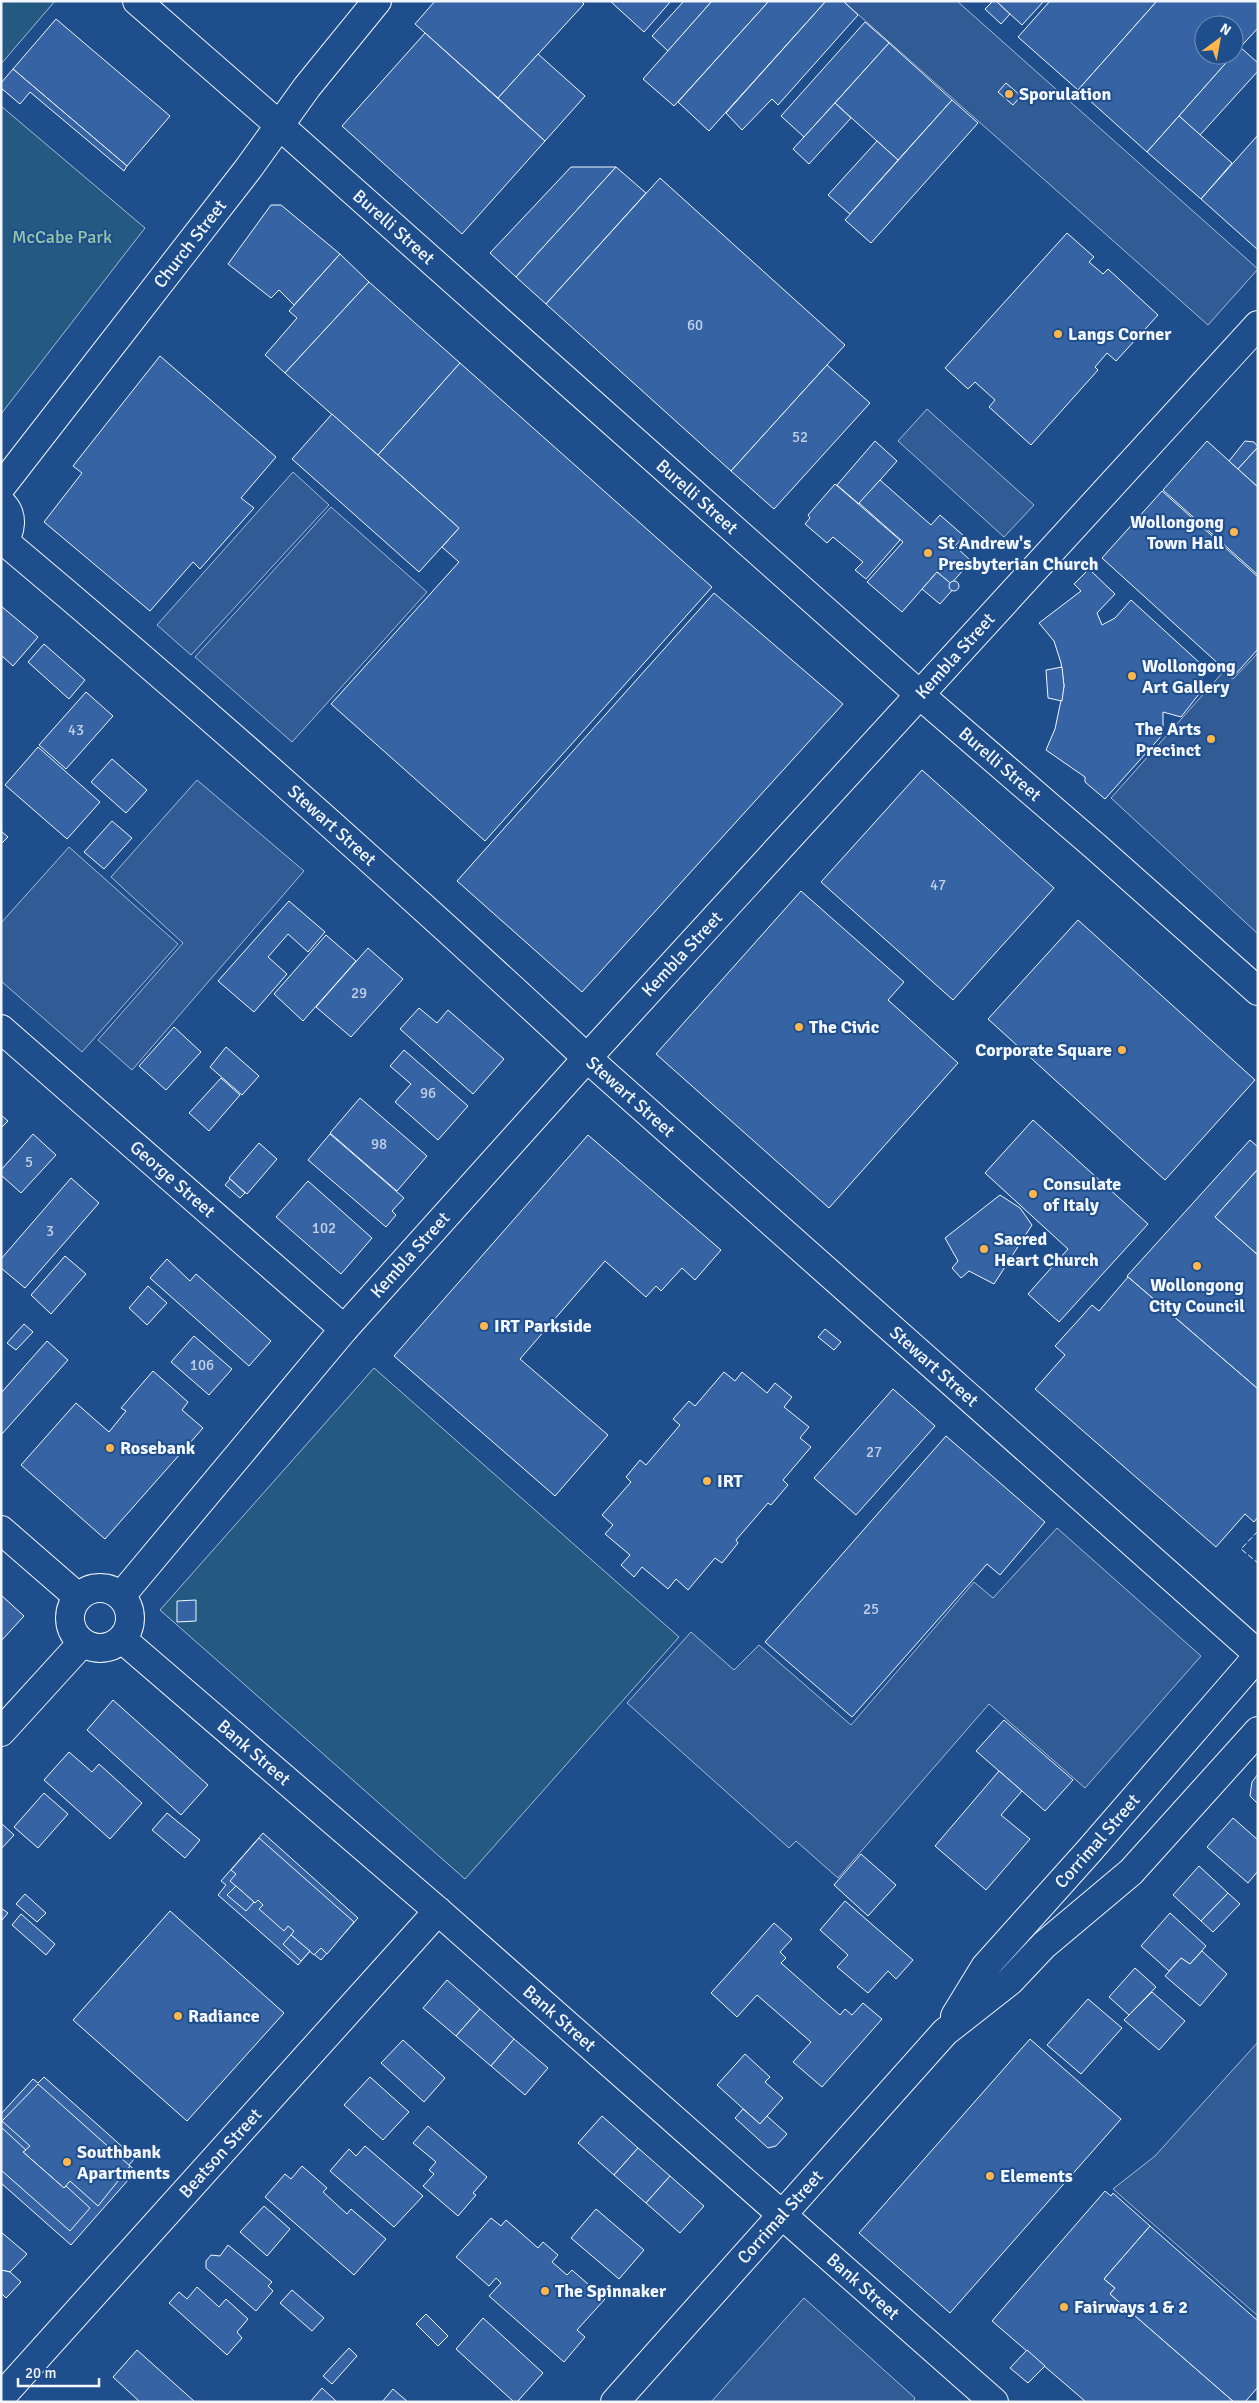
<svg xmlns="http://www.w3.org/2000/svg" width="1259" height="2403" viewBox="0 0 1259 2403" font-family="Signika,sans-serif">
<style>
.green{fill:#245a82;stroke:#a8bbd7}
.parking{fill:#305b95;stroke:#a8bbd7}
.building{fill:#3563a3;stroke:#f2f6ff}
.lines{fill:none;stroke-linecap:round;stroke-linejoin:round}
.minor-casing{stroke:#f2f6ff;stroke-width:30}
.major-casing{stroke:#f2f6ff;stroke-width:30}
.minor{stroke:#1f4e8c;stroke-width:28}
.major{stroke:#1f4e8c;stroke-width:28}
.fence{stroke:#f2f6ff;stroke-width:1;stroke-dasharray:6 2.5;stroke-linecap:butt}
.poi-dot{fill:#ffb74d;stroke:#1f4e8c;stroke-width:2}
.labels{text-anchor:middle;dominant-baseline:central;stroke-width:4;stroke-linejoin:round;paint-order:stroke}
.number-label{font-size:15px;fill:#c3d1e8}
.poi-label{font-size:18px;font-weight:bold;fill:#f2f6ff;stroke:#1f4e8c;text-anchor:start}
.street-label{font-size:18px;fill:#f2f6ff;stroke:#1f4e8c}
.park-label{font-size:18px;fill:#97c8a6;stroke:#1f4e8c}
</style>
<rect width="100%" height="100%" fill="#1f4e8c"/>
<g class="green">
<polygon points="1,1 55,1 1,64"/>
<polygon points="1,106 145,228 1,414"/>
<polygon points="374,1368 679,1637 465,1879 160,1610"/>
</g>
<g class="parking">
<polygon points="843,1 957,1 1258,269 1208,325"/>
<polygon points="927,409 1034,505 1004,537 898,441"/>
<polygon points="293,472 329,505 191,655 157,625"/>
<polygon points="331,507 427,592 292,742 195,657"/>
<polygon points="1258,653 1258,934 1111,798 1223,672 1233,679"/>
<polygon points="197,780 304,871 132,1070 98,1040 183,943 111,877"/>
<polygon points="69,847 178,944 82,1052 1,981 1,923"/>
<polygon points="1057,1528 1201,1656 1085,1788 989,1704 838,1878 796,1841 789,1848 627,1703 691,1632 734,1670 759,1645 851,1725 974,1582 993,1598"/>
<polygon points="1258,2042 1258,2316 1113,2189 1155,2156"/>
<polygon points="804,2298 915,2398 913,2402 711,2402"/>
</g>
<g class="building">
<polygon points="435,1 581,1 584,4 498,98 415,24"/>
<polygon points="610,1 671,1 644,32"/>
<polygon points="684,1 712,1 668,51 652,36"/>
<polygon points="712,1 769,1 674,106 643,79"/>
<polygon points="769,1 826,1 709,131 678,102"/>
<polygon points="826,1 843,1 858,15 778,105 772,99 742,130 726,113"/>
<polygon points="993,1 996,1 1010,14 1001,24 985,9"/>
<polygon points="996,1 1044,1 1022,25"/>
<polygon points="1050,1 1157,1 1078,90 1018,37"/>
<polygon points="1157,1 1258,1 1258,28 1234,54 1234,25 1204,25 1204,55 1233,55 1147,152 1078,90"/>
<polygon points="56,19 170,116 127,166 13,69"/>
<polygon points="865,22 889,43 804,137 781,116"/>
<polygon points="425,33 545,141 462,234 342,126"/>
<polygon points="889,43 952,100 898,160 835,103"/>
<polygon points="1240,47 1258,63 1258,71 1200,135 1179,116"/>
<polygon points="538,54 585,96 545,141 498,98"/>
<polygon points="13,69 127,166 124,171 30,92 20,104 1,88 1,83"/>
<polygon points="1006,83 1021,96 1013,105 998,92"/>
<polygon points="952,100 978,123 871,243 845,220"/>
<polygon points="835,103 851,118 809,164 793,149"/>
<polygon points="1179,116 1232,163 1201,199 1147,152"/>
<polygon points="1258,135 1258,250 1201,199"/>
<polygon points="877,141 898,160 850,214 828,195"/>
<polygon points="571,167 616,167 516,277 490,253"/>
<polygon points="616,167 646,193 546,304 516,277"/>
<polygon points="660,178 845,345 731,471 546,304"/>
<polygon points="271,205 281,205 340,254 294,305 279,290 271,298 228,264"/>
<polygon points="1067,233 1094,257 1089,262 1103,274 1108,269 1158,315 1116,361 1107,353 1095,367 1098,370 1031,445 989,407 995,400 975,382 968,389 945,368"/>
<polygon points="340,254 369,282 285,373 265,355 297,318 289,311"/>
<polygon points="369,282 460,363 378,455 285,373"/>
<polygon points="160,356 276,457 241,498 254,508 200,569 193,562 150,611 44,522 82,473 73,466"/>
<polygon points="460,363 712,587 485,841 331,704 459,562 442,547 459,528 378,455"/>
<polygon points="827,365 870,403 774,509 731,471"/>
<polygon points="332,414 459,528 419,572 292,459"/>
<polygon points="875,441 897,461 859,504 837,485"/>
<polygon points="1207,441 1258,487 1258,575 1163,490"/>
<polygon points="1245,441 1254,442 1258,447 1238,469 1229,461"/>
<polygon points="1258,447 1258,487 1238,469"/>
<polygon points="880,480 931,525 940,515 964,536 955,546 971,561 951,584 937,572 902,612 867,582 903,542 859,503"/>
<polygon points="835,484 900,540 866,579 855,570 863,562 833,537 827,543 805,524 810,518 808,515"/>
<polygon points="1162,491 1258,577 1258,649 1233,677 1102,558"/>
<polygon points="1089,569 1115,594 1097,613 1102,625 1115,618 1131,600 1201,664 1203,689 1181,717 1163,712 1163,734 1105,799 1085,782 1085,777 1046,750 1055,729 1064,686 1061,663 1054,641 1039,623 1081,591 1074,584"/>
<polygon points="937,572 955,587 940,604 922,589"/>
<circle cx="954" cy="586" r="5"/>
<polygon points="714,593 843,704 582,992 457,881"/>
<polygon points="1,606 38,637 13,666 1,655"/>
<polygon points="44,644 85,680 69,699 28,662"/>
<polygon points="1062,667 1064,686 1062,701 1048,698 1046,670"/>
<polygon points="86,692 113,716 66,769 39,745"/>
<polygon points="38,747 100,802 67,839 5,785"/>
<polygon points="112,759 147,790 126,813 91,782"/>
<polygon points="922,770 1054,888 953,1000 821,882"/>
<polygon points="112,821 132,838 104,869 84,852"/>
<polygon points="1,831 8,837 1,844"/>
<polygon points="801,891 904,982 888,1000 958,1063 829,1208 656,1054"/>
<polygon points="289,901 325,932 308,952 288,934 268,957 287,974 254,1012 218,981"/>
<polygon points="1078,920 1255,1080 1165,1180 988,1019"/>
<polygon points="326,935 356,961 303,1021 274,994"/>
<polygon points="368,948 403,979 351,1037 316,1007"/>
<polygon points="419,1008 437,1023 448,1010 504,1059 473,1094 400,1029"/>
<polygon points="174,1027 201,1052 166,1090 139,1066"/>
<polygon points="226,1047 259,1076 242,1095 210,1067"/>
<polygon points="404,1050 468,1106 438,1140 395,1102 411,1084 390,1066"/>
<polygon points="221,1078 240,1095 209,1131 189,1113"/>
<polygon points="360,1098 427,1156 397,1191 330,1133"/>
<polygon points="1,1115 8,1121 1,1128"/>
<polygon points="1033,1120 1148,1224 1059,1322 1028,1294 1068,1249 985,1173"/>
<polygon points="33,1134 56,1155 21,1193 1,1175 1,1170"/>
<polygon points="330,1134 404,1198 392,1211 396,1215 386,1227 308,1160"/>
<polygon points="588,1135 721,1250 695,1280 682,1268 661,1291 656,1286 646,1297 605,1261 520,1359 608,1435 555,1496 394,1356"/>
<polygon points="1250,1140 1258,1147 1258,1169 1215,1217 1258,1255 1258,1389 1127,1276"/>
<polygon points="259,1143 277,1159 247,1194 229,1178"/>
<polygon points="1258,1169 1258,1255 1215,1217"/>
<polygon points="71,1178 99,1203 25,1288 1,1268 1,1259"/>
<polygon points="230,1179 245,1193 240,1198 225,1185"/>
<polygon points="308,1181 372,1238 341,1274 276,1217"/>
<polygon points="1000,1195 1020,1208 1032,1225 994,1284 969,1271 961,1278 952,1268 958,1261 945,1238"/>
<polygon points="65,1256 86,1274 51,1314 31,1295"/>
<polygon points="167,1259 190,1281 196,1274 271,1341 249,1366 150,1278"/>
<polygon points="1128,1277 1258,1389 1258,1517 1254,1522 1245,1514 1216,1547 1035,1389 1065,1355 1055,1346 1092,1305 1099,1311"/>
<polygon points="148,1286 167,1303 147,1325 129,1308"/>
<polygon points="24,1324 33,1332 16,1350 7,1343"/>
<polygon points="825,1329 841,1342 834,1350 818,1337"/>
<polygon points="194,1336 232,1369 209,1395 171,1362"/>
<polygon points="47,1341 68,1360 1,1435 1,1393"/>
<polygon points="153,1371 188,1402 182,1410 203,1428 105,1539 21,1465 76,1403 109,1432 126,1411 121,1408"/>
<polygon points="724,1372 735,1381 742,1372 767,1393 775,1383 792,1397 784,1407 809,1427 800,1438 811,1447 783,1480 788,1485 771,1505 768,1503 736,1540 738,1543 722,1563 715,1558 688,1590 676,1579 668,1589 642,1567 634,1577 621,1565 630,1555 605,1534 613,1525 602,1515 631,1482 626,1477 640,1460 646,1465 680,1425 673,1419 689,1401 695,1406"/>
<polygon points="893,1389 935,1426 856,1515 814,1478"/>
<polygon points="946,1436 1045,1522 1000,1575 987,1564 852,1717 765,1642"/>
<polygon points="1,1595 24,1616 1,1641"/>
<polygon points="196,1600 196,1621 177,1622 177,1601"/>
<polygon points="113,1700 208,1785 181,1815 87,1730"/>
<polygon points="1004,1720 1073,1780 1045,1811 976,1751"/>
<polygon points="69,1752 92,1772 99,1764 142,1803 110,1839 44,1780"/>
<polygon points="999,1771 1022,1791 1001,1815 1030,1839 986,1890 935,1846"/>
<polygon points="1258,1774 1258,1804 1250,1796 1252,1782"/>
<polygon points="44,1793 68,1814 38,1848 14,1827"/>
<polygon points="167,1813 200,1840 185,1858 152,1830"/>
<polygon points="1233,1818 1258,1840 1258,1871 1248,1883 1207,1847"/>
<polygon points="1,1823 14,1835 1,1849"/>
<polygon points="263,1833 358,1918 321,1960 310,1951 298,1965 218,1895 226,1885 221,1881"/>
<polygon points="259,1838 354,1922 327,1954 321,1948 314,1955 291,1935 294,1931 288,1926 284,1931 259,1909 263,1905 258,1900 255,1903 230,1881 236,1874 231,1870"/>
<polygon points="861,1854 896,1885 868,1916 834,1885"/>
<polygon points="1199,1866 1228,1893 1201,1921 1173,1895"/>
<polygon points="236,1886 254,1902 246,1911 227,1895"/>
<polygon points="1228,1893 1240,1904 1213,1932 1201,1921"/>
<polygon points="25,1894 46,1913 37,1922 16,1904"/>
<polygon points="845,1901 913,1960 896,1979 888,1971 868,1993 837,1967 848,1955 820,1930"/>
<polygon points="1,1908 8,1913 1,1921"/>
<polygon points="170,1911 284,2013 187,2121 73,2020"/>
<polygon points="1170,1913 1206,1946 1190,1964 1181,1958 1169,1971 1141,1946"/>
<polygon points="21,1914 55,1944 46,1955 12,1925"/>
<polygon points="774,1923 792,1939 780,1952 786,1958 781,1963 840,2015 845,2009 852,2015 863,2003 882,2019 822,2087 793,2062 811,2042 757,1995 737,2017 711,1993"/>
<polygon points="291,1935 310,1951 301,1961 283,1944"/>
<polygon points="1202,1951 1227,1974 1200,2006 1165,1976 1181,1958 1190,1964"/>
<polygon points="1135,1968 1156,1987 1129,2015 1109,1997"/>
<polygon points="447,1980 480,2009 456,2036 423,2008"/>
<polygon points="1152,1992 1185,2021 1159,2050 1124,2020"/>
<polygon points="1088,1999 1122,2028 1081,2074 1047,2045"/>
<polygon points="480,2009 514,2039 491,2066 456,2036"/>
<polygon points="514,2039 548,2068 525,2095 491,2066"/>
<polygon points="1030,2039 1121,2119 950,2313 859,2233"/>
<polygon points="403,2040 445,2078 424,2102 381,2063"/>
<polygon points="745,2054 770,2077 765,2082 783,2098 760,2124 717,2085"/>
<polygon points="44,2077 135,2158 129,2165 136,2171 71,2245 1,2183 1,2114 33,2079 38,2083"/>
<polygon points="370,2077 409,2112 383,2140 344,2105"/>
<polygon points="38,2084 130,2166 98,2206 70,2181 64,2188 23,2152 30,2146 2,2121"/>
<polygon points="743,2109 760,2124 767,2116 787,2134 776,2146 768,2148 735,2118"/>
<polygon points="602,2116 638,2148 614,2175 578,2143"/>
<polygon points="428,2126 487,2177 473,2193 476,2195 458,2216 423,2186 434,2174 429,2170 436,2162 413,2143"/>
<polygon points="1,2127 26,2150 23,2152 64,2188 66,2186 90,2208 70,2231 1,2170"/>
<polygon points="365,2146 423,2196 394,2227 330,2171 349,2149 356,2156"/>
<polygon points="638,2148 670,2176 646,2203 614,2175"/>
<polygon points="302,2166 327,2188 323,2192 347,2214 351,2209 386,2239 354,2275 265,2197 285,2174 291,2179"/>
<polygon points="670,2176 704,2206 680,2233 646,2203"/>
<polygon points="1105,2191 1111,2196 1113,2193 1150,2226 1104,2279 1115,2288 1110,2294 1234,2402 1086,2402 992,2321"/>
<polygon points="264,2206 290,2229 267,2256 240,2232"/>
<polygon points="596,2209 644,2250 619,2279 571,2238"/>
<polygon points="491,2218 501,2226 506,2220 538,2248 543,2242 558,2255 552,2262 567,2275 572,2270 605,2299 577,2330 585,2337 564,2362 489,2296 501,2283 496,2278 489,2286 456,2257"/>
<polygon points="1150,2226 1258,2321 1258,2387 1245,2402 1234,2402 1110,2294 1115,2288 1104,2279"/>
<polygon points="1,2232 27,2254 10,2272 1,2270"/>
<polygon points="228,2245 272,2282 268,2286 273,2291 256,2311 206,2268 206,2261 211,2255 220,2256"/>
<polygon points="1,2270 10,2272 21,2282 6,2298 1,2293"/>
<polygon points="197,2287 219,2307 226,2299 248,2319 237,2332 242,2338 227,2355 169,2303 179,2292 187,2299"/>
<polygon points="292,2290 324,2318 312,2331 280,2303"/>
<polygon points="426,2314 448,2336 438,2346 416,2324"/>
<polygon points="483,2318 543,2373 517,2402 514,2402 456,2349"/>
<polygon points="349,2348 357,2356 332,2384 323,2376"/>
<polygon points="137,2350 195,2402 140,2402 113,2377"/>
<polygon points="1027,2350 1045,2366 1028,2383 1010,2368"/>
<polygon points="322,2388 337,2402 310,2402"/>
<polygon points="393,2389 408,2402 382,2402"/>
</g>
<g class="lines">
<g class="minor-casing">
<g id="minor">
<path id="s1" d="M1 487 248 169 307 87 377 1"/>
<path d="M1 503C14 514 12 532 1 544"/>
<path id="s2" d="M4 541C203 708 397 881 587 1058L344 1329 121 1596"/>
<path id="s3" d="M1 1029 344 1329"/>
<polyline points="1,1530 78,1597"/>
<circle cx="100" cy="1618" r="30"/>
<path id="s4" d="M122 1639 438 1911 994 2402"/>
<polyline points="1,1732 82,1643"/>
<path id="s5" d="M1 2397 438 1911"/>
</g>
</g>
<g class="major-casing">
<g id="major">
<path id="s6" d="M137 1 279 125 920 695 1096 847 1258 991"/>
<path id="s7" d="M1258 325 587 1058 1258 1654"/>
<path id="s8" d="M955 2016 985 1967 1089 1851 1258 1656"/>
<path id="s9" d="M615 2402 945 2032 1010 1981 1044 1945 1131 1872 1258 1731"/>
</g>
</g>
<use href="#minor" class="minor"/>
<use href="#major" class="major"/>
<polyline class="fence" points="1258,1531 1241,1549 1258,1563"/>
</g>
<g class="poi-dot">
<circle cx="1009" cy="94" r="5"/>
<circle cx="1058" cy="334" r="5"/>
<circle cx="1234" cy="532" r="5"/>
<circle cx="928" cy="553" r="5"/>
<circle cx="1132" cy="676" r="5"/>
<circle cx="1211" cy="739" r="5"/>
<circle cx="799" cy="1027" r="5"/>
<circle cx="1122" cy="1050" r="5"/>
<circle cx="1033" cy="1194" r="5"/>
<circle cx="984" cy="1249" r="5"/>
<circle cx="1197" cy="1266" r="5"/>
<circle cx="484" cy="1326" r="5"/>
<circle cx="110" cy="1448" r="5"/>
<circle cx="707" cy="1481" r="5"/>
<circle cx="178" cy="2016" r="5"/>
<circle cx="67" cy="2162" r="5"/>
<circle cx="990" cy="2176" r="5"/>
<circle cx="545" cy="2291" r="5"/>
<circle cx="1064" cy="2307" r="5"/>
</g>
<g class="labels">
<g class="number-label">
<text x="695" y="325">60</text>
<text x="800" y="437">52</text>
<text x="76" y="730">43</text>
<text x="938" y="885">47</text>
<text x="359" y="993">29</text>
<text x="428" y="1093">96</text>
<text x="379" y="1144">98</text>
<text x="29" y="1162">5</text>
<text x="324" y="1228">102</text>
<text x="50" y="1231">3</text>
<text x="202" y="1365">106</text>
<text x="874" y="1452">27</text>
<text x="871" y="1609">25</text>
</g>
<g class="poi-label">
<text x="1019" y="94">Sporulation</text>
<text x="1068" y="334">Langs Corner</text>
<text x="1224" y="522" text-anchor="end">Wollongong<tspan x="1224" dy="21">Town Hall</tspan></text>
<text x="938" y="543">St Andrew's<tspan x="938" dy="21">Presbyterian Church</tspan></text>
<text x="1142" y="666">Wollongong<tspan x="1142" dy="21">Art Gallery</tspan></text>
<text x="1201" y="729" text-anchor="end">The Arts<tspan x="1201" dy="21">Precinct</tspan></text>
<text x="809" y="1027">The Civic</text>
<text x="1112" y="1050" text-anchor="end">Corporate Square</text>
<text x="1043" y="1184">Consulate<tspan x="1043" dy="21">of Italy</tspan></text>
<text x="994" y="1239">Sacred<tspan x="994" dy="21">Heart Church</tspan></text>
<text x="1197" y="1285" text-anchor="middle">Wollongong<tspan x="1197" dy="21">City Council</tspan></text>
<text x="494" y="1326">IRT Parkside</text>
<text x="120" y="1448">Rosebank</text>
<text x="717" y="1481">IRT</text>
<text x="188" y="2016">Radiance</text>
<text x="77" y="2152">Southbank<tspan x="77" dy="21">Apartments</tspan></text>
<text x="1000" y="2176">Elements</text>
<text x="555" y="2291">The Spinnaker</text>
<text x="1074" y="2307">Fairways 1 &amp; 2</text>
</g>
<g class="street-label">
<text stroke="none"><textPath href="#s6" startOffset="342">Burelli Street</textPath></text>
<text stroke="none"><textPath href="#s1" startOffset="308">Church Street</textPath></text>
<text stroke="none"><textPath href="#s6" startOffset="748">Burelli Street</textPath></text>
<text transform="translate(955 656) rotate(-48)">Kembla Street</text>
<text stroke="none"><textPath href="#s6" startOffset="1152">Burelli Street</textPath></text>
<text stroke="none"><textPath href="#s2" startOffset="434">Stewart Street</textPath></text>
<text transform="translate(682 954) rotate(-47)">Kembla Street</text>
<text stroke="none"><textPath href="#s7" startOffset="1052">Stewart Street</textPath></text>
<text stroke="none"><textPath href="#s3" startOffset="228">George Street</textPath></text>
<text transform="translate(410 1255) rotate(-48)">Kembla Street</text>
<text stroke="none"><textPath href="#s7" startOffset="1458">Stewart Street</textPath></text>
<text stroke="none"><textPath href="#s4" startOffset="174">Bank Street</textPath></text>
<text stroke="none"><textPath href="#s8" startOffset="226">Corrimal Street</textPath></text>
<text stroke="none"><textPath href="#s4" startOffset="579">Bank Street</textPath></text>
<text stroke="none"><textPath href="#s5" startOffset="328">Beatson Street</textPath></text>
<text stroke="none"><textPath href="#s9" startOffset="248">Corrimal Street</textPath></text>
<text stroke="none"><textPath href="#s4" startOffset="984">Bank Street</textPath></text>
</g>
<g class="park-label">
<text x="62" y="237">McCabe Park</text>
</g>
</g>
<rect width="1259" height="2403" fill="none" stroke="#f2f6ff" stroke-width="5"/>
<g transform="translate(1219 40) rotate(32)"><circle r="24" fill="#1f4e8c" stroke="#7391ba"/>
<path d="M0-4L9 19L0 12L-9 19Z" fill="#ffb74d"/>
<text y="-8" font-size="14" font-weight="bold" text-anchor="middle" fill="#f2f6ff">N</text>
</g>
<path d="M18 2378v8h81v-8" fill="none" stroke="#f2f6ff" stroke-width="2.5"/>
<text x="25" y="2378" font-size="15" fill="#f2f6ff" stroke="#1f4e8c" stroke-width="4" paint-order="stroke">20 m</text>
</svg>
